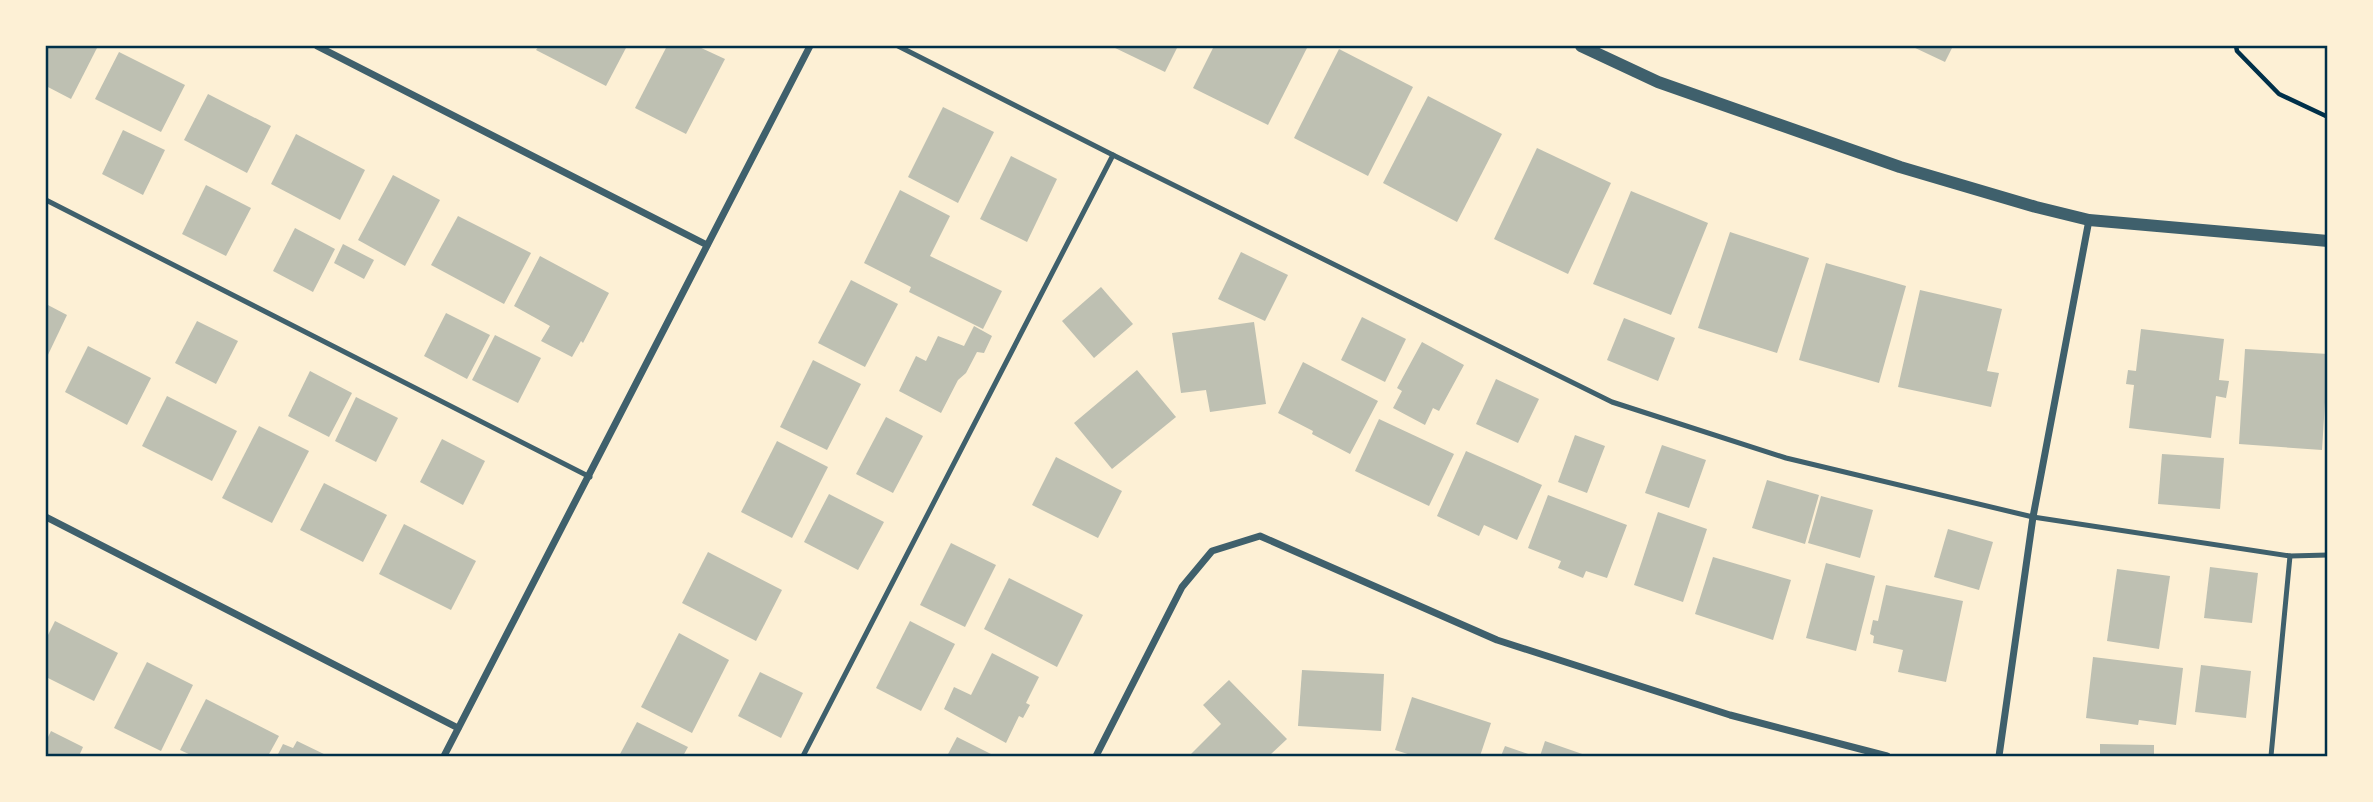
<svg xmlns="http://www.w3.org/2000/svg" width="2373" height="802" viewBox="0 0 2373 802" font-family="Overpass,sans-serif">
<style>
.building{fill:#bec0b2}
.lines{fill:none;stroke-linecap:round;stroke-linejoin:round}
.path{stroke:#003049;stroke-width:4.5}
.service{stroke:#3f606c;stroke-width:5}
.minor{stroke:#3f606c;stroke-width:7}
.tertiary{stroke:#3f606c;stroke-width:12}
.neatline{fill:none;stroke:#003049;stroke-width:2.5}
</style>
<rect width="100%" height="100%" fill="#fdf0d5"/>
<g class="building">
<polygon points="46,46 98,46 71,99 46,86"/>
<polygon points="539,46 627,46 606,86 536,50"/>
<polygon points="667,46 697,46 725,59 686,134 635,108"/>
<polygon points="1111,46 1178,46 1165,72"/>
<polygon points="1214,46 1308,46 1268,125 1193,88"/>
<polygon points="1911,46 1953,46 1945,62"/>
<polygon points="1339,49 1413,87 1368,176 1294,138"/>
<polygon points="119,52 185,85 161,132 95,99"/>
<polygon points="208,94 271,126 247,173 184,140"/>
<polygon points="1428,96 1502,134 1457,222 1383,183"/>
<polygon points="943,107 994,132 958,203 908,177"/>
<polygon points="123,130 165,150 143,195 102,174"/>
<polygon points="296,134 365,170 340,220 271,184"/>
<polygon points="1537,148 1611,183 1568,274 1494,239"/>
<polygon points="1011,156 1057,179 1027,242 980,219"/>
<polygon points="393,175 440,200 405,266 358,240"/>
<polygon points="206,185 251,208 226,256 182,234"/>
<polygon points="900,190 950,216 930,256 1002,291 983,329 909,292 911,287 864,263"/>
<polygon points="1631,191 1708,223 1671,315 1593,284"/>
<polygon points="458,216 531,253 504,304 431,265"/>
<polygon points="295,228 335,249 313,292 273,271"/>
<polygon points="1730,232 1809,258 1777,353 1698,328"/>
<polygon points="343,244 374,260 364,279 334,263"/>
<polygon points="1241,252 1288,275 1265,321 1218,299"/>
<polygon points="540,256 609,293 583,343 581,341 572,357 541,341 550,326 514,306"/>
<polygon points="1826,263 1906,286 1879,383 1799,360"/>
<polygon points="851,280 898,304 865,367 818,343"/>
<polygon points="1101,287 1133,324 1094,358 1062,321"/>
<polygon points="1920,290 2002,309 1987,371 1999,373 1991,407 1898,387"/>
<polygon points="46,304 67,315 46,359"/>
<polygon points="446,313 490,335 467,379 424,356"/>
<polygon points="1362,317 1406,339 1385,382 1341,360"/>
<polygon points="1624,318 1675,338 1658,381 1607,360"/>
<polygon points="197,321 238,341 216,384 175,363"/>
<polygon points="1254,322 1266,404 1210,412 1206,390 1181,393 1172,333"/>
<polygon points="974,326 992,336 984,353 977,352 966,373 958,380 941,413 899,391 916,356 926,361 938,336 964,346"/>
<polygon points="2141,329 2224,339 2219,380 2229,381 2226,398 2216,396 2211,438 2129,428 2134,385 2126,384 2128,370 2136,371"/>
<polygon points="495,335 541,358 518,403 472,380"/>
<polygon points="1422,342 1464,365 1439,411 1433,408 1425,425 1393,408 1402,391 1397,388"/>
<polygon points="88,346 151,378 127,425 65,392"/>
<polygon points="2245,349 2328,354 2322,450 2239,444"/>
<polygon points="813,360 861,384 827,450 780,427"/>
<polygon points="1303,362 1378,401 1350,454 1312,434 1313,431 1278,413"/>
<polygon points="1137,370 1176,417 1112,469 1074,423"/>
<polygon points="310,371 352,393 329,437 288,416"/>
<polygon points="1496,379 1539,399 1518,443 1476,424"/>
<polygon points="167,396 237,431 212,481 142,446"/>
<polygon points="356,397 398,418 376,462 335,441"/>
<polygon points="886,417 923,436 893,493 856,474"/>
<polygon points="1379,419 1454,454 1429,506 1355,471"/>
<polygon points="259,426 309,451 272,523 222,498"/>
<polygon points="1575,435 1605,446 1587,493 1558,482"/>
<polygon points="442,439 485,461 463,505 420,482"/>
<polygon points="777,441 828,467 792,538 741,512"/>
<polygon points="1662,445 1706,460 1689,508 1645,493"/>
<polygon points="1466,451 1542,485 1517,540 1484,525 1479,536 1437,516"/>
<polygon points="2162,454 2224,458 2220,509 2158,504"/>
<polygon points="1056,457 1122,491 1098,538 1032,505"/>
<polygon points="1767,480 1819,495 1805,544 1752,528"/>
<polygon points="324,483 387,515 363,562 300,530"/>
<polygon points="829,494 884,522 858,570 804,542"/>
<polygon points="1548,495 1627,525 1607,578 1586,571 1583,578 1558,568 1561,561 1528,548"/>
<polygon points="1821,496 1873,510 1860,558 1808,543"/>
<polygon points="1658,512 1707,529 1683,602 1634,585"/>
<polygon points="404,524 476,561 451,610 379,574"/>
<polygon points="1948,529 1993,542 1979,590 1934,577"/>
<polygon points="951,543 996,565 965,627 920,605"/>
<polygon points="708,552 782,590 756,641 682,603"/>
<polygon points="1713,557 1791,580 1773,640 1695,614"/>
<polygon points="1826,563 1875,576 1856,651 1806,638"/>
<polygon points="2210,567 2258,573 2252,623 2204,618"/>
<polygon points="2117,569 2170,576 2159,649 2107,641"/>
<polygon points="1009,578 1083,615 1057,667 984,629"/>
<polygon points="1886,585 1963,601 1946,682 1898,672 1903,650 1873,643 1874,636 1870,634 1873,620 1878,621"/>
<polygon points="55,621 118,653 94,701 46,677 46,639"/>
<polygon points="910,621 955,644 921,711 876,688"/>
<polygon points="679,633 729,660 692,733 641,707"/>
<polygon points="992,653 1039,677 1026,703 1030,705 1023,718 1019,716 1006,743 944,709 954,687 971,695"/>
<polygon points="2093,657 2183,668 2176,725 2139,720 2138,725 2086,718"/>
<polygon points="147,662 193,685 161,751 114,728"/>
<polygon points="2201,665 2251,671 2246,718 2195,712"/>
<polygon points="1302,670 1384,674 1381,731 1298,726"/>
<polygon points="760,672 803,693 781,738 738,716"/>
<polygon points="1229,680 1287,739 1269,756 1194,756 1191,754 1221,724 1203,705"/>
<polygon points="1412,697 1491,723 1480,756 1414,756 1395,750"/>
<polygon points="206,699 279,736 268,756 193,756 180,750"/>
<polygon points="637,722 688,747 683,756 619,756"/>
<polygon points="51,731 83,747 79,756 46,756 46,741"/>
<polygon points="957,737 995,756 947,756"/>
<polygon points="297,741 328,756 277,756 283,744 293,748"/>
<polygon points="1545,741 1588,756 1540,756"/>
<polygon points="2100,744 2154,745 2154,756 2100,756"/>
<polygon points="1505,746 1534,756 1501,756"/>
</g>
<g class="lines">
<polyline class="path" points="2236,46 2237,51 2279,94 2328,117"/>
<g class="service">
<polyline points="898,46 1113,155 1612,402 1786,458 2033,517 2290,556 2328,555"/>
<polyline points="46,200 590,477"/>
<polyline points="803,756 1113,155"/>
<polyline points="2271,756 2290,556"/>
</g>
<g class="minor">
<polyline points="317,46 707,245"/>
<polyline points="46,517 458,728"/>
<polyline points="444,756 810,46"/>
<polyline points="1096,756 1182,587 1212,551 1260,536 1497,640 1730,715 1887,756"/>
<polyline points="1999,756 2033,517 2089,220"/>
</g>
<polyline class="tertiary" points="1581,46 1658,82 1900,167 2036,207 2089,220 2328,241"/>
</g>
<rect width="2373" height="802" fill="none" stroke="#fdf0d5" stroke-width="94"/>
<rect x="47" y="47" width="2279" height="708" class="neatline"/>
</svg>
